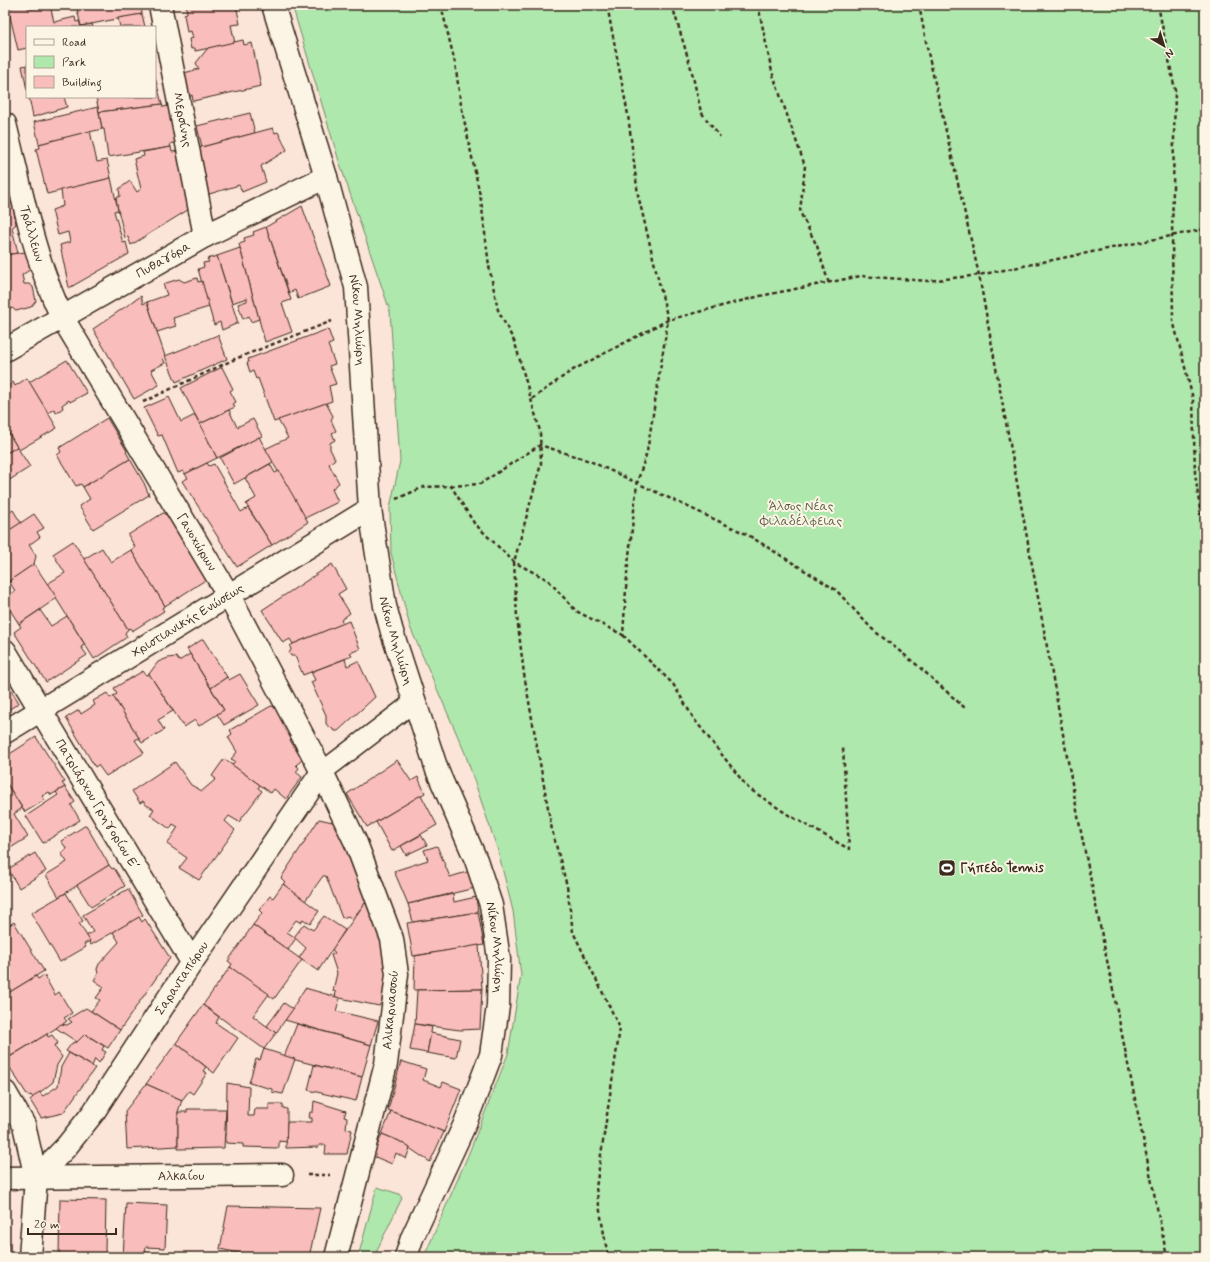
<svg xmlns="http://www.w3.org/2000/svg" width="1210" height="1262" viewBox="0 0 1210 1262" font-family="Mynerve,sans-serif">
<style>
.green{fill:#afe8ad;stroke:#758966}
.building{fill:#f9bdbb;stroke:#3b2a1e}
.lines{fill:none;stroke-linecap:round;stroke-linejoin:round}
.pedestrian-casing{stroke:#3b2a1e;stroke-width:22}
.minor-casing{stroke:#3b2a1e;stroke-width:25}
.path{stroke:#3b2a1e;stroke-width:2.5;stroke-dasharray:4 3;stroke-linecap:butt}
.pedestrian{stroke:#fcf5e5;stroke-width:19}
.minor{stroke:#fcf5e5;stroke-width:22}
.labels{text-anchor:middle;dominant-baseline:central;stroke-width:4;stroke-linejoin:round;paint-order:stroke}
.street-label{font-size:13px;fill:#3b2a1e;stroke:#fcf5e5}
.park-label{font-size:13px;fill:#585a42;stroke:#fcf5e5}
.poi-label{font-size:13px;font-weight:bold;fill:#3b2a1e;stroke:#fcf5e5;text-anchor:start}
</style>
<rect width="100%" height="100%" fill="#fbe4d8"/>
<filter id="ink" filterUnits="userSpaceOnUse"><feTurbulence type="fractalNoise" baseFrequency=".025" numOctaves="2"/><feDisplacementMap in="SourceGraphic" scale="8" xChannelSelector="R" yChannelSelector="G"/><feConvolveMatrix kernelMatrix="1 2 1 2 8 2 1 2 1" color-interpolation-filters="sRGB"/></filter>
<g filter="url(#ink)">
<g class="green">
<polygon points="292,5 1205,5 1205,1257 424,1257 469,1153 508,1054 521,975 513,911 498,851 465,753 410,627 391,553 390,508 400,461 390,311 339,161"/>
<polygon points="377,1187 399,1194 402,1198 377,1250 378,1257 358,1257"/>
</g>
<g class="building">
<polygon points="20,5 27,5 28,9 50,5 54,22 75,17 76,22 79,21 81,27 27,27 27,48 18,50 8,8"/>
<polygon points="100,5 141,5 142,14 81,26 77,9"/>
<polygon points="186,5 236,5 240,24 231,25 235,43 195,51 195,48 191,49 189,39 193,38 191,31 187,32 184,14 187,13"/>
<polygon points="142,14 145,27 120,27 118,18"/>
<polygon points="92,24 93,27 81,27 81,26"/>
<polygon points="243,40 244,45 252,43 261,86 193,101 192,95 189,97 184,73 199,69 196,63 208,48"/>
<polygon points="27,65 27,90 22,66"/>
<polygon points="155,77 162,104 99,112 96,97 155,97"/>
<polygon points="29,97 64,97 67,107 33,117"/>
<polygon points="162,104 163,107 169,106 176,142 170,144 171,147 108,157 104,129 102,129 99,112"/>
<polygon points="98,107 102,129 39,144 34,122"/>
<polygon points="250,113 255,133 202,147 197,126"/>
<polygon points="273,128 275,133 278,132 287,150 261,166 266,182 242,192 239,185 206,195 198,148"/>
<polygon points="90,131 97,162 107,160 111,178 47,194 36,149 40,148 39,144"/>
<polygon points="171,147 172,152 178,151 191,208 131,245 128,237 125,238 118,210 116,198 120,196 119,189 130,181 137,192 141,189 134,159 144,156 143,152"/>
<polygon points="111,178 118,210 114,211 123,243 126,242 129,254 69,288 60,245 70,242 68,232 58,235 52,210 63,206 61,190"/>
<polygon points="5,202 9,202 13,205 16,224 12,228 18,253 5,255"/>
<polygon points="302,206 331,286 298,299 295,290 289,293 266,227"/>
<polygon points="266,227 291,300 282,303 292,332 265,342 239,244 245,242 244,238 254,235 253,232"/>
<polygon points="240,248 259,319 251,322 249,316 243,319 238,304 247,301 247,298 232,303 217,256"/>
<polygon points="25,252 28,254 31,269 22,275 24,284 29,284 33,287 36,301 31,307 16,311 12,308 5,311 5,255"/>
<polygon points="217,256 238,323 222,330 220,322 214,325 198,269 204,267 203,263 209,262 207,259"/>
<polygon points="197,278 198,282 202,281 209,307 173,318 176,326 157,332 147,302 167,295 163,284 179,279 184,282"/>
<polygon points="141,296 143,304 147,302 165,356 163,358 165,363 151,370 159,385 134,399 93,329"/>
<polygon points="328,329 333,343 328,345 335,364 329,366 336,384 329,386 332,401 274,422 258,378 256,379 253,371 250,372 247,363 249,362 248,359"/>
<polygon points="218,335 227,359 176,382 165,356"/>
<polygon points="67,360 87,393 70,402 69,400 62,405 63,408 56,413 54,409 48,413 29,382"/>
<polygon points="222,367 233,389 230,391 236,402 233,404 235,407 200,424 181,388"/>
<polygon points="27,378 57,428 19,450 5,427 5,381 8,386 13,382 15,386"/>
<polygon points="169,397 181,422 195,415 217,458 185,474 183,471 178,473 162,435 158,436 144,408"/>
<polygon points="326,403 333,416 331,420 336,431 332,433 335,440 330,443 330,449 335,459 329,464 339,483 332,489 338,502 305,518 265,449 288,438 278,420"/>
<polygon points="229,410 237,427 253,419 262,436 217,458 200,424"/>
<polygon points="107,418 127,451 126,452 130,459 83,487 81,484 76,486 57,455 61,452 59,448"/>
<polygon points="5,427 17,447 5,454"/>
<polygon points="259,437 273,462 234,484 220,458"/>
<polygon points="17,447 30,467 8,481 5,476 5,454"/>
<polygon points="130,459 144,483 149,495 93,529 79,506 90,499 83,487"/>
<polygon points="207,463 209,466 214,464 241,512 248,508 272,545 237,567 182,481 188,478 185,474"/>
<polygon points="270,464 275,473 279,471 308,522 272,545 246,504 256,498 245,478"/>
<polygon points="5,504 10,512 13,510 21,523 5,533"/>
<polygon points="163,513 168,516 207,579 165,606 131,550 135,547 128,535"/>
<polygon points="34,514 44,528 37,532 40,537 29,545 36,556 34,564 5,584 5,533"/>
<polygon points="73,541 128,629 125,633 127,637 94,659 47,584 65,573 53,554"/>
<polygon points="102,548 111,562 131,550 165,606 162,608 164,611 132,631 130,628 128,629 84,559"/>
<polygon points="34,564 57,598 19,624 5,602 5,598 15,591 9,581"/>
<polygon points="332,564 346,589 338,594 350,613 341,620 343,624 293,644 290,639 283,643 262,610"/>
<polygon points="40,610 51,626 67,616 85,645 81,647 87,655 46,682 14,632 21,627 19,624"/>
<polygon points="349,621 360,649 350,653 352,656 303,675 295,656 291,656 289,653 291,650 290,646 293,644"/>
<polygon points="203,639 227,677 211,688 187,649"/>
<polygon points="190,654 224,710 199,726 195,720 184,727 149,674 158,662 168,658 176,657 179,661"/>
<polygon points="345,659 347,666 358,661 375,697 338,731 335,731 326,724 326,715 311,682 315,680 311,672"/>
<polygon points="143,671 146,675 149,674 173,711 158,720 164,730 142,743 113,696 117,694 114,688"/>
<polygon points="240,674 259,705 224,725 217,714 224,710 211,688 227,677 229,680"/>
<polygon points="5,680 19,703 5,712"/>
<polygon points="107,693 110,698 113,696 139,738 135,740 144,753 106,776 98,765 95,767 66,718 79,710 81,714 95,705 93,701"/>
<polygon points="271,706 279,708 296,736 290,740 302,760 296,765 299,768 296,772 302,777 286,799 274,789 271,793 232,765 235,761 231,759 237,752 228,737 232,734 230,730"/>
<polygon points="36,737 65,782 62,783 65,787 51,795 49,792 42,796 45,800 25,812 5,781 5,757"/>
<polygon points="224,759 260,785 258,788 262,791 239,822 229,816 225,821 235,830 199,880 179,868 187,858 167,844 178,827 173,824 170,829 150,815 154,809 146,805 143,801 140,803 132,791 175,762 191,785 202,791 216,779 212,776"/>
<polygon points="397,760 411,781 418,777 425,793 367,827 347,794"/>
<polygon points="5,781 22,808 14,814 28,837 9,849 5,843"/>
<polygon points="65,787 75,802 71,805 80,820 43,843 26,816 58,795 56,792"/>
<polygon points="421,795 437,825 392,851 376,822"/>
<polygon points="319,819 337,823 367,901 352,919 348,916 342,918 326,876 323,876 305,901 283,884 285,882 281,878"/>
<polygon points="86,825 109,865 59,897 46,875 67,862 61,853 67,849 61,841"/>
<polygon points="421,835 427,845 406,855 401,846"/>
<polygon points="437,846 450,877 470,871 475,888 408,904 394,871 428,860 424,850"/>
<polygon points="35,853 46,871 19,888 8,869"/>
<polygon points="109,865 112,869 114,868 125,886 91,907 77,885"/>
<polygon points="283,884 319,911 310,924 303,919 301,923 296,920 287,932 296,938 288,950 253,925 262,913 259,910 270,896 273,898"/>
<polygon points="128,889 143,915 91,945 86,936 93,932 83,915"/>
<polygon points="66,893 83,921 79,923 90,941 84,944 86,947 60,962 31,913"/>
<polygon points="453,894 454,902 476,897 478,912 413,922 408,904"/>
<polygon points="365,903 367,905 370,903 392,973 385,1004 381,1003 379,1006 335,997 336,992 333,991 337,973 331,955 335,953 332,949"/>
<polygon points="478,912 484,945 413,956 407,923"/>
<polygon points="324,916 345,930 318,971 299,958 306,948 294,937 304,924 313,930"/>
<polygon points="139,917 142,922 145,919 170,958 120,1030 91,1011 100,1000 96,998 104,987 94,980 98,974 97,969 99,964 119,942 113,932"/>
<polygon points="14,922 44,971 5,995 5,928"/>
<polygon points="253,925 302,960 274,999 230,967 232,964 228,961"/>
<polygon points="479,945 482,989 414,990 415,956"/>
<polygon points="230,967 269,994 253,1016 276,1033 264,1049 203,1005"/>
<polygon points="44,975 55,995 59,992 72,1013 64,1018 67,1021 47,1034 11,1056 8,1052 5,1054 5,995 36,976 38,979"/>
<polygon points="305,988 340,998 336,1011 378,1021 371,1045 285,1020"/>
<polygon points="482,989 480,1029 460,1030 415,1024 417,990"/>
<polygon points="284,1003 293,1009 276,1033 267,1026"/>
<polygon points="203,1005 219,1017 216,1023 238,1038 214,1073 176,1043"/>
<polygon points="86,1008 120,1030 108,1048 85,1034 77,1042 56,1028 61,1024 67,1025 72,1022 68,1019"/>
<polygon points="297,1024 371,1045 362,1077 284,1057"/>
<polygon points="415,1024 432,1027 427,1053 410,1050"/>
<polygon points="431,1033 460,1039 456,1058 427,1053"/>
<polygon points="47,1034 48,1037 52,1035 58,1043 54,1046 62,1057 57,1065 53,1082 33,1098 31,1095 28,1096 5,1060"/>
<polygon points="85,1034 104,1046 102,1050 106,1052 99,1063 95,1059 92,1066 66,1051 72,1043 77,1042"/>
<polygon points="176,1043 206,1067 203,1071 207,1073 193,1094 189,1091 182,1100 146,1084"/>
<polygon points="264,1049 295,1059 283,1094 272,1092 272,1089 249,1083 256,1059 260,1060"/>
<polygon points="69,1053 95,1068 63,1113 41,1118 30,1100 39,1092 43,1096 58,1086 61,1067"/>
<polygon points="401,1061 426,1069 423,1080 441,1087 443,1082 461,1089 444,1132 388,1110"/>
<polygon points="314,1065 362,1077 356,1101 308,1090"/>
<polygon points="227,1083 249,1087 248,1116 254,1116 255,1109 269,1109 269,1104 283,1104 283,1108 287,1109 287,1142 279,1141 279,1148 243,1147 243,1144 226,1143"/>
<polygon points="146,1084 182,1100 178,1112 178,1146 127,1149 125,1111"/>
<polygon points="314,1101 346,1111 344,1117 347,1118 346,1129 352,1130 347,1154 325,1154 326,1145 319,1145 319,1147 286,1148 287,1122 312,1122 312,1118 309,1118 310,1112 313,1112"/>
<polygon points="187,1109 226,1109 224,1148 178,1149 178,1112 187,1112"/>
<polygon points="391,1111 444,1132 430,1162 399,1141 382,1134"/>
<polygon points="382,1134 399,1141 410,1148 406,1159 396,1153 392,1164 373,1156"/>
<polygon points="60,1199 106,1200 105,1251 109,1252 109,1257 59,1257"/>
<polygon points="126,1203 167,1205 165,1248 146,1247 145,1257 123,1257"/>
<polygon points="228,1206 320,1208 309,1257 257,1257 220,1249"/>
<rect x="5" y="1244" width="4" height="13"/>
<polygon points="241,1254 257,1257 241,1257"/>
</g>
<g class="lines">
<g class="pedestrian-casing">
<polyline id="pedestrian" points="322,772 415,701"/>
</g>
<g class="minor-casing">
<g id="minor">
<path id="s1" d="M160 5 205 236"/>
<path id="s2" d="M273 5 326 177 356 287 370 509 385 606 392 632 437 770 476 860 491 905 499 959 498 1006 491 1055 464 1126 412 1238 406 1257"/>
<path id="s3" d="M5 124C21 188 33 257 62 317L229 596 322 772 356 843 392 939 397 974 386 1064 336 1257"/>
<path id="s4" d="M5 350 205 236 326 177"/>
<path id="s5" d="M5 651 192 962"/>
<path id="s6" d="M5 732 370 509"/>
<polyline points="5,1092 24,1125 36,1178 30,1257"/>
<path id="s7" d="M5 1178 282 1175"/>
<path id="s8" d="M36 1178 66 1147 93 1113 192 962 322 772"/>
</g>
</g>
<g class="path">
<polyline points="441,5 455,63 461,105 481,200 489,266 498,310 515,343 540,431 541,464 514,562 517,617 524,674 552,830 567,886 573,932 620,1028 596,1188 608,1257"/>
<polyline points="672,5 691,68 701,112 720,137"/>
<polyline points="758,5 772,72 805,166 800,212 817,246 829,284"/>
<polyline points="919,5 929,57 979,275 1080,827 1167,1257"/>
<polyline points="1158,5 1175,90 1172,236 1173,320 1193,399 1195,473 1205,546"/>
<polyline points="532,399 571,371 668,320 760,296 861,276 928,281 979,275 1205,229"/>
<polyline points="143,402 235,359 332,321"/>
<polyline points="451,486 480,484 540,445 590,461 748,535 836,590 872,629 917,665 965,708"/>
<polyline points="396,499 424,487 451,486 474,523 514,562 548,580 576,611 623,635 627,574 637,483 647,452 668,320 638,195 628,115 607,5"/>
<polyline points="623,635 673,684 694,719 748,788 787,814 849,849 843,748"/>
<polyline points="307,1175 330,1175"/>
</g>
<use href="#pedestrian" class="pedestrian"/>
<use href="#minor" class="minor"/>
</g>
</g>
<defs>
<g id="stadium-square" transform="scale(0.9)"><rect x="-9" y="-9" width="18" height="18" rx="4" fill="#3b2a1e" stroke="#fcf5e5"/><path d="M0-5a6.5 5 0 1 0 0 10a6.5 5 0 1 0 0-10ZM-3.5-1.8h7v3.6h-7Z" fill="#fff"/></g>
</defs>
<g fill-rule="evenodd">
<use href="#stadium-square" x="947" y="868"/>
</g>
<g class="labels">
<g class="street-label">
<text stroke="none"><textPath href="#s1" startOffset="117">Μερσίνης</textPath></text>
<text stroke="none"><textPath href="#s3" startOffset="113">Τράλλεων</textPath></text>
<text stroke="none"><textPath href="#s4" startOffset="182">Πυθαγόρα</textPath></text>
<text stroke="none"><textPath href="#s2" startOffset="327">Νίκου Μηλιώρη</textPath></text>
<text stroke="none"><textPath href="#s3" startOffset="464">Γανοχώρων</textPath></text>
<text stroke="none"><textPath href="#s6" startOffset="214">Χριστιανικής Ενώσεως</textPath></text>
<text stroke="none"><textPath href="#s2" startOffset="651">Νίκου Μηλιώρη</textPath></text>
<text stroke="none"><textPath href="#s5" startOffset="181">Πατριάρχου Γρηγορίου Ε΄</textPath></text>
<text stroke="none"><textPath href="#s2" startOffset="975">Νίκου Μηλιώρη</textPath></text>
<text stroke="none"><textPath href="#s8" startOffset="248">Σαρανταπόρου</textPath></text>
<text transform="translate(391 1010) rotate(-85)">Αλικαρνασσού</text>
<text stroke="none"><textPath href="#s7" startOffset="176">Αλκαίου</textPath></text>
</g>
<g class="park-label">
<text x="801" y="506">Άλσος Νέας<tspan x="801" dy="15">Φιλαδέλφειας</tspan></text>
</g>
<g class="poi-label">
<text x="960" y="868">Γήπεδο Tennis</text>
</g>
</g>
<rect width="1210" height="1262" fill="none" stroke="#fcf5e5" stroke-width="20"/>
<rect x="10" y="10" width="1190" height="1242" fill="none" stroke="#3b2a1e" stroke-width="1.5" filter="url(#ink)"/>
<rect x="26" y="26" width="130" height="72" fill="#fcf5e5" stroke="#afa495"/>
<rect x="34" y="39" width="20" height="6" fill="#fcf5e5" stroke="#afa495"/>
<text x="62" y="46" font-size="12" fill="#3b2a1e">Road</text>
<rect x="34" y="56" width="20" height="12" fill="#afe8ad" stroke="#afa495"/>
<text x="62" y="66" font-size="12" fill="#3b2a1e">Park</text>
<rect x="34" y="76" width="20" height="12" fill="#f9bdbb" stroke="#afa495"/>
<text x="62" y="86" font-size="12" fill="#3b2a1e">Building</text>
<g transform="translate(1164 46) rotate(142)" stroke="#fcf5e5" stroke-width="3" paint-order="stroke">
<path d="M0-3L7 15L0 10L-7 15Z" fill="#3b2a1e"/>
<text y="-6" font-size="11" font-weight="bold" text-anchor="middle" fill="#3b2a1e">N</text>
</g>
<path d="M28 1228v6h88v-6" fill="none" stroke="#3b2a1e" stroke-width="2"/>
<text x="34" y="1228" font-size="12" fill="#3b2a1e" stroke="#fcf5e5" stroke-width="3" paint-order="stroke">20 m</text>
</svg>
